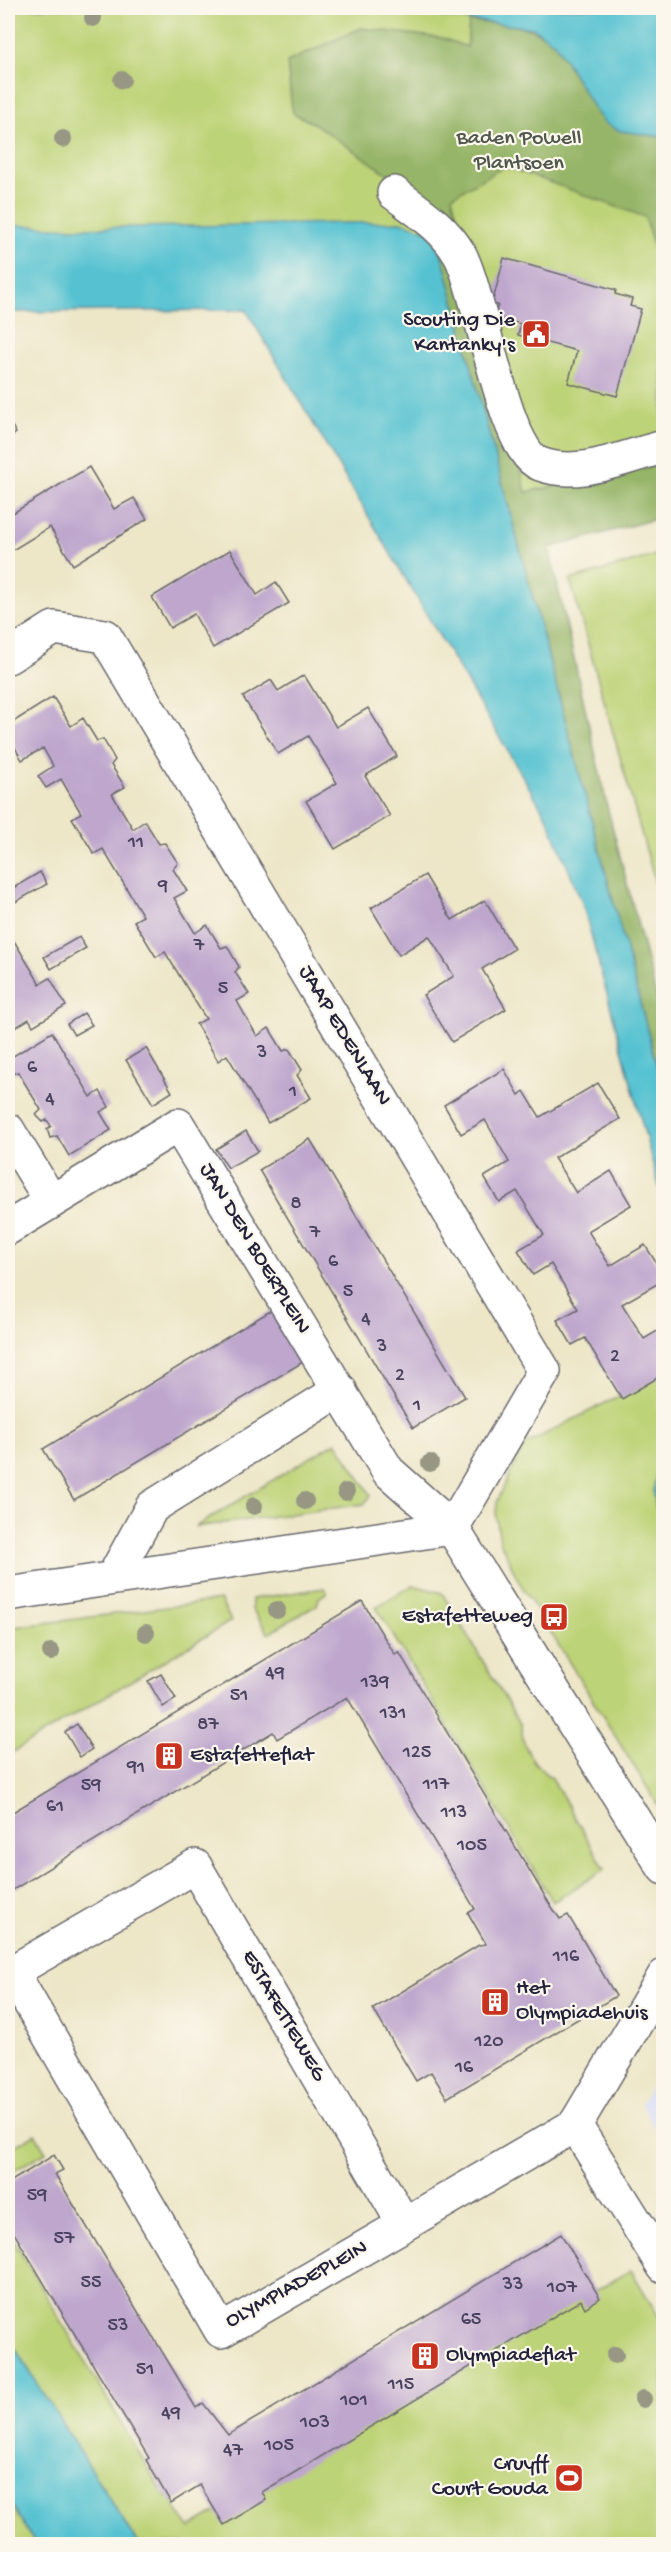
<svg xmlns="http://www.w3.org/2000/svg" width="671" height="2552" viewBox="0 0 671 2552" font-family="'Gochi Hand',sans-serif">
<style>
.built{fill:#d3d9f9}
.green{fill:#bdd377;stroke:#707a59;stroke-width:1.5}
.forest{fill:#96b568;stroke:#5c6c52;stroke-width:1.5}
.water{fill:#56c2d1;stroke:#3c7286;stroke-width:1.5}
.building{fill:#bea6cd}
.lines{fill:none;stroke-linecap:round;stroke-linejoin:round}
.street-casing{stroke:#69676c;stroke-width:36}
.street{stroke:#fff;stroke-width:33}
.tree{fill:#979784}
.labels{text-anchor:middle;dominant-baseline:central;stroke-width:4.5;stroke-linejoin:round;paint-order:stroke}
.number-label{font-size:20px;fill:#494360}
.park-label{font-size:22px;fill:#50574d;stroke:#fbf7ec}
.poi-label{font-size:22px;fill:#22223b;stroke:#fbf7ec;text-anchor:end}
.street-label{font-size:22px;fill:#22223b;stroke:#fbf7ec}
</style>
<rect width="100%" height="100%" fill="#fbf7ec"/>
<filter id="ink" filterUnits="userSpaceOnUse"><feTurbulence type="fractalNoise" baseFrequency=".0167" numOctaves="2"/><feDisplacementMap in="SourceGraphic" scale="12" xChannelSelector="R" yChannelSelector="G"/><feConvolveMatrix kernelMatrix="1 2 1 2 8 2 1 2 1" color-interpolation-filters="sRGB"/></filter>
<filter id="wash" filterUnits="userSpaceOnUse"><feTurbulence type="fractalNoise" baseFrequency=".008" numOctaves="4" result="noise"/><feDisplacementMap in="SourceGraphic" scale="24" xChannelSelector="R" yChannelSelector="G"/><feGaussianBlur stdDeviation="1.35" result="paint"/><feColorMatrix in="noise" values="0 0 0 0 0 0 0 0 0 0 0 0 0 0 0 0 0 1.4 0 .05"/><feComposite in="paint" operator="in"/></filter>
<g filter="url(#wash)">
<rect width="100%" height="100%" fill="#ede6c7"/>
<polygon class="built" points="663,2067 663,2143 641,2104"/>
<g class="green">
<polygon points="8,8 663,8 663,492 490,538 404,237 8,268"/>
<polygon points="663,553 664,553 663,910 570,580"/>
<polygon points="663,1373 663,1455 656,1475 655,1506 664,1520 663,1813 518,1580 500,1541 496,1516 497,1502 524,1445"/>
<polygon points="336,1442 371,1495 364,1504 195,1527"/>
<path d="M413 1585 442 1593 521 1725C522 1747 534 1767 552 1778L605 1869 553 1902 376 1607Z"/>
<polygon points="324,1588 327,1592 319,1598 317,1605 268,1633 252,1609 252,1599"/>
<polygon points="220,1600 231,1621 8,1755 8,1628"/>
<polygon points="35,2134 46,2152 8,2174 8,2150"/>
<polygon points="8,2231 165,2497 169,2496 189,2528 631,2270 663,2324 663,2544 138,2544 8,2337"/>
<polygon points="8,2500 36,2544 8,2544"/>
</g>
<path class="forest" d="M469 21C501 25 529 22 555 43L596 112 651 136 663 137V279L645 217 505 166 452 196 526 492 663 464V517L549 548 608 810 663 1022V1089L455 305 420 196 313 123 294 114 292 109 287 62 361 28 442 38 467 47Z"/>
<g class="water">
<polygon points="373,8 663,8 663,137 620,131 606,124 596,112 555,43 533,28"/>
<polygon points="401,222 436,233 663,1089 663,1201 583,905 548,819 246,310 8,312 8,225 78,228"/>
<path d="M663 1455V1520C648 1494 654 1482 663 1455Z"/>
<polygon points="8,2337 138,2544 36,2544 8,2500"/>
</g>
<g id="blocks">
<g class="building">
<polygon points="504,258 616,290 615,294 632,299 630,306 641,309 617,396 568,383 577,351 518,335 521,324 494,317 498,305 492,304"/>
<polygon points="8,419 16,433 8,439"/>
<polygon points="89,467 114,509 134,498 147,519 73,565 50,527 8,553 8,516"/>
<polygon points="230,550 257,595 276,582 289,603 213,648 194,614 170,628 152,597"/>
<polygon points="304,675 336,727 368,708 397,756 365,776 390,816 335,849 306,801 337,783 308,736 278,754 243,697 271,680 278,691"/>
<polygon points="53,697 71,726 83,718 97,741 103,739 115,760 111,765 125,787 112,794 133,829 145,821 159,844 165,843 178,863 173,869 187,891 174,898 195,933 207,925 221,948 227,946 239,967 235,972 249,994 237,1001 247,1019 257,1036 269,1028 283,1051 289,1049 302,1070 297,1075 311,1098 268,1123 227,1055 218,1061 207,1042 196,1024 206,1019 165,952 156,957 134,921 143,916 103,849 94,854 72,818 81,813 61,779 46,788 38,776 53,766 43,748 22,760 8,735 8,725"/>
<polygon points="40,872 47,884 12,904 8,891"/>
<polygon points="425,875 452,920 485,900 514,949 482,969 506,1009 452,1042 423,995 454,976 429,936 399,955 371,908"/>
<polygon points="8,931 40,984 50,978 66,1006 33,1026 29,1019 10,1031 8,1026"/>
<polygon points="79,937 86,948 51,969 44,957"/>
<polygon points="84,1013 92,1025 74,1035 67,1024"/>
<polygon points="52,1032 91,1097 100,1091 109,1107 100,1112 111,1130 69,1156 57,1136 50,1138 47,1129 51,1126 47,1120 43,1122 36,1115 41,1110 18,1072 11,1074 8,1064 12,1061 10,1058"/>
<polygon points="146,1048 172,1092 153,1104 126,1060"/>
<polygon points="504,1069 519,1095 524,1091 540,1117 598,1083 620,1119 554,1158 576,1193 611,1171 631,1205 588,1231 610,1266 645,1245 664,1275 664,1280 622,1304 644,1339 664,1327 664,1374 622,1399 585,1338 572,1345 557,1320 578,1309 551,1264 533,1275 518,1250 544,1235 517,1191 499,1202 484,1177 509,1162 485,1120 461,1134 444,1105"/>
<polygon points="246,1131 258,1151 228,1168 216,1149"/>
<polygon points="310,1139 465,1397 413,1428 259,1170"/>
<polygon points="272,1310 303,1362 74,1500 43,1449"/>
<polygon points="362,1601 395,1655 399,1652 549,1903 560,1919 568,1915 616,1996 447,2098 431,2072 416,2081 373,2009 479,1945 486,1944 468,1913 475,1909 347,1697 277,1739 273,1732 8,1893 8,1815"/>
<polygon points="161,1674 176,1699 163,1707 148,1681"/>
<polygon points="77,1724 92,1749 80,1757 65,1732"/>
<polygon points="54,2155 63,2170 55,2174 196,2408 203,2403 228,2435 561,2234 600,2298 585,2308 581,2300 262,2492 266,2500 224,2525 200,2485 171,2503 146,2460 149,2458 8,2223 8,2183"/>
</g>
</g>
</g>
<g filter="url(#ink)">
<use href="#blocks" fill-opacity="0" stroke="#69676c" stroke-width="1.5"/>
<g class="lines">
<g class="street-casing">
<g id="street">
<path d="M394 193C419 212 444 227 460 255 481 293 503 451 540 464 580 479 625 456 664 447"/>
<polyline points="8,657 54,628 105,636 544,1371 452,1528 388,1471 178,1125 8,1228"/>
<polyline points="8,1130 51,1201"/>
<polyline points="114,1576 152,1507 340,1390"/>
<polyline points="8,1594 452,1528 664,1868"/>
<polyline points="664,1976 575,2125 664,2267"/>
<path d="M404 2224 195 1866 12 1972 221 2331C339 2262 457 2194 575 2125"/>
</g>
</g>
<use href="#street" class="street"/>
</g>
<g class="tree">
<circle cx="93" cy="18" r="9"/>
<circle cx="122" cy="80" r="9"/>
<circle cx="63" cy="139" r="9"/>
<circle cx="430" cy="1463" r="9"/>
<circle cx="346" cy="1492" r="9"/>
<circle cx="305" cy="1501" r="9"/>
<circle cx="254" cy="1506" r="9"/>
<circle cx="277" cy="1610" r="9"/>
<circle cx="146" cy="1633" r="9"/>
<circle cx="51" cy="1652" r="9"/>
<circle cx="615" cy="2355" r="9"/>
<circle cx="643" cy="2399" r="9"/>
</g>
</g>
<defs>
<g id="civic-square" transform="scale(1.5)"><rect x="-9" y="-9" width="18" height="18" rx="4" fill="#c8321e" stroke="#fbf7ec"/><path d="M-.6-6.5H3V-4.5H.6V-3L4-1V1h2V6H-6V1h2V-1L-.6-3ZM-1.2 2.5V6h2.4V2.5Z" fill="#fff"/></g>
<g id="bus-square" transform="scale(1.5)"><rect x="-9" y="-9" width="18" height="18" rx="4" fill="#c8321e" stroke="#fbf7ec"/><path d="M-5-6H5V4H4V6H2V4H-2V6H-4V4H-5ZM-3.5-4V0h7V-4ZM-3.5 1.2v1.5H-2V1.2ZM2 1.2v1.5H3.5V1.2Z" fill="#fff"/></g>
<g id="building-square" transform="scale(1.5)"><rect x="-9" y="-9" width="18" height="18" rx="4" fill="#c8321e" stroke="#fbf7ec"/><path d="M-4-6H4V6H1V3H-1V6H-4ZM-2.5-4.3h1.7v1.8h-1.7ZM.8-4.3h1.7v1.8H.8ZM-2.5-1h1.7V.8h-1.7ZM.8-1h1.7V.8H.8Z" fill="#fff"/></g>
<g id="stadium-square" transform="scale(1.5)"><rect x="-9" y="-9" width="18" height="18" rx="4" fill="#c8321e" stroke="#fbf7ec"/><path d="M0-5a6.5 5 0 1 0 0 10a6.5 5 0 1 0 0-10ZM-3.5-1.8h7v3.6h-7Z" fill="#fff"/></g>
</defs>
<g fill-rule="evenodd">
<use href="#civic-square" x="536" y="334"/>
<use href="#bus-square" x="554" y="1617"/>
<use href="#building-square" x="169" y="1756"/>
<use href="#building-square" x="495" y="2002"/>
<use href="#building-square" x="425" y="2356"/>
<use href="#stadium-square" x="569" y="2478"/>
</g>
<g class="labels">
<g class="number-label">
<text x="136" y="843">11</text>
<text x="163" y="887">9</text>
<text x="199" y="946">7</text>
<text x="223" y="989">5</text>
<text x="262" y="1053">3</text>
<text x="32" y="1068">6</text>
<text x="293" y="1092">1</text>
<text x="50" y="1100">4</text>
<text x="296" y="1204">8</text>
<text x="315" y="1233">7</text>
<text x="333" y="1262">6</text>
<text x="348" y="1292">5</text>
<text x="366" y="1320">4</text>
<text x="382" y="1347">3</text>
<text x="615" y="1357">2</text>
<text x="400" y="1376">2</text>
<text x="417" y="1406">1</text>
<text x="275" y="1674">49</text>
<text x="375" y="1683">139</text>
<text x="239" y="1696">51</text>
<text x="393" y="1714">131</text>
<text x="208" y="1725">87</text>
<text x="417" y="1753">125</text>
<text x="136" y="1768">91</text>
<text x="436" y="1785">117</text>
<text x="91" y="1786">59</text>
<text x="55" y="1807">61</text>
<text x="454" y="1813">113</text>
<text x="472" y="1846">105</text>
<text x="566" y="1957">116</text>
<text x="489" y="2042">120</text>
<text x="464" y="2068">16</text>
<text x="37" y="2196">59</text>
<text x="64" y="2239">57</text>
<text x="91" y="2283">55</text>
<text x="513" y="2285">33</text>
<text x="562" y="2288">107</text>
<text x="471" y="2320">65</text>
<text x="118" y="2326">53</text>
<text x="145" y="2370">51</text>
<text x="401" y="2385">115</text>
<text x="354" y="2401">101</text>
<text x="171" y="2414">49</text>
<text x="315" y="2423">103</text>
<text x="279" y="2446">105</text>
<text x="233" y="2451">47</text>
</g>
<g class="park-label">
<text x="519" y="139">Baden Powell<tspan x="519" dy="25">Plantsoen</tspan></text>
</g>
<g class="poi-label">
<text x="515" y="321">Scouting Die<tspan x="515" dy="25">Kantanky's</tspan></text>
<text x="533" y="1617">Estafetteweg</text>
<text x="190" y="1756" text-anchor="start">Estafetteflat</text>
<text x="516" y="1989" text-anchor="start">Het<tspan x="516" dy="25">Olympiadehuis</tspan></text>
<text x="446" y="2356" text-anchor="start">Olympiadeflat</text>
<text x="548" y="2465">Cruyff<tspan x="548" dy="25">Court Gouda</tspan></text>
</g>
<g class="street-label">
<text transform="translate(344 1036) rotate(59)">JAAP EDENLAAN</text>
<text transform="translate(254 1249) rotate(59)">JAN DEN BOERPLEIN</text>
<text transform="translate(283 2016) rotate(60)">ESTAFETTEWEG</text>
<text transform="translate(297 2285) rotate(-29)">OLYMPIADEPLEIN</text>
</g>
</g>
<rect width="671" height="2552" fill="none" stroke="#fbf7ec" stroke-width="30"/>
</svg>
